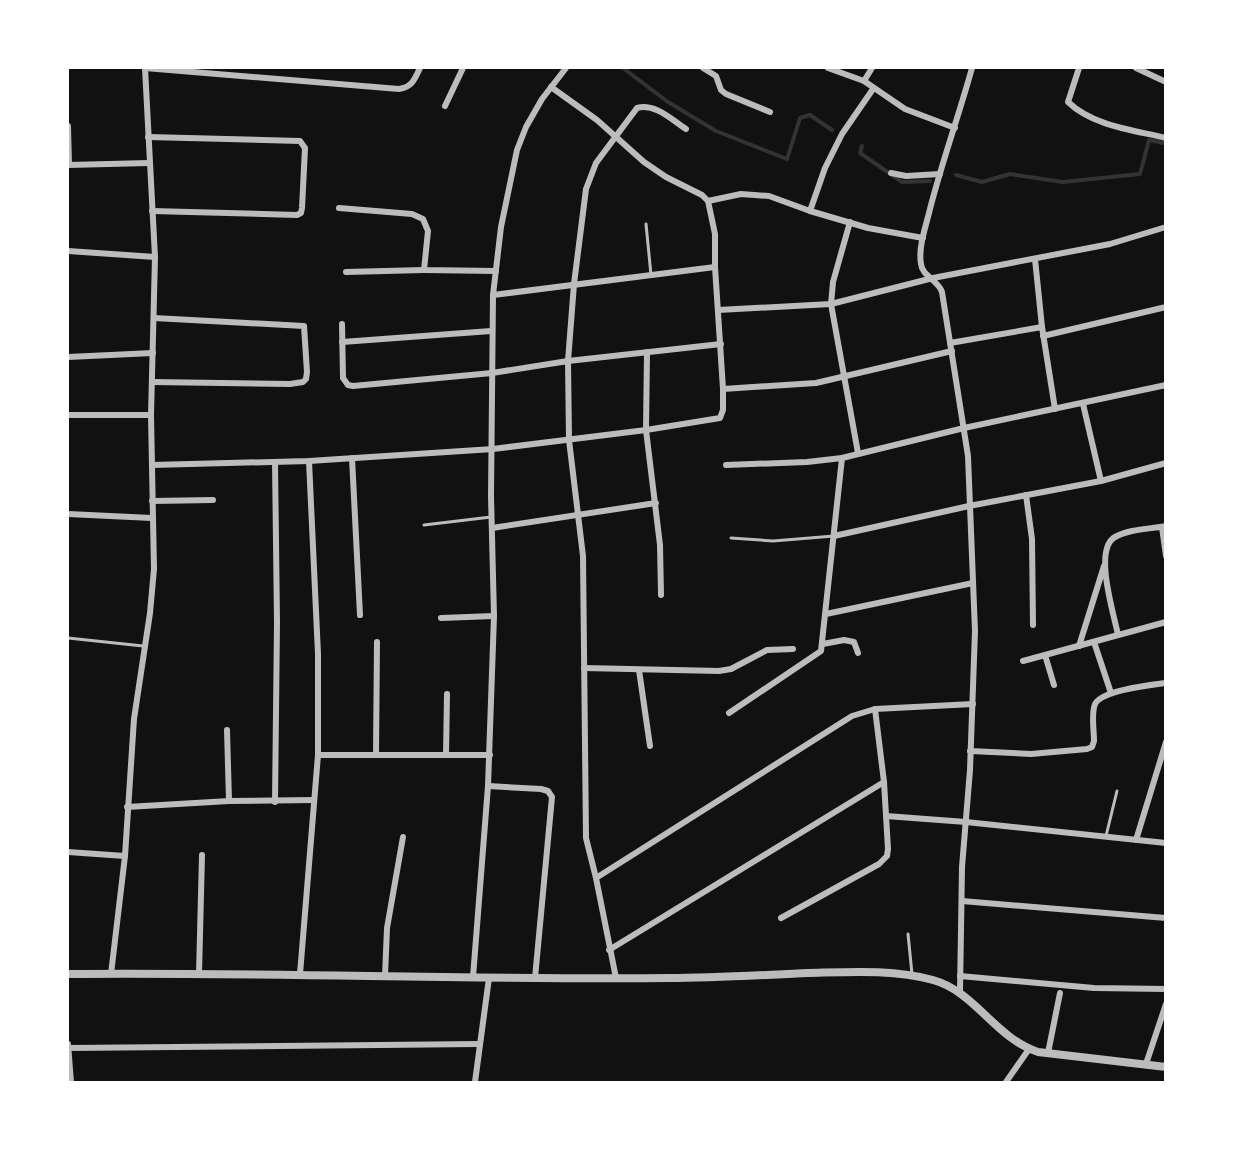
<svg xmlns="http://www.w3.org/2000/svg" width="1233" height="1150" viewBox="0 0 1233 1150" font-family="Ubuntu,sans-serif">
<style>
.lines{fill:none;stroke-linecap:round;stroke-linejoin:round}
.stream{stroke:#333;stroke-width:4}
.service{stroke:#bcbcbc;stroke-width:3}
.minor{stroke:#bcbcbc;stroke-width:6}
.tertiary{stroke:#bcbcbc;stroke-width:8}
</style>
<rect width="100%" height="100%" fill="#111"/>
<g class="lines">
<g class="stream">
<polyline points="623,68 668,102 716,131 787,159 800,118 810,115 832,130"/>
<polyline points="862,146 860,153 902,182 930,181"/>
<polyline points="956,175 982,182 1010,174 1063,182 1140,174 1149,140 1163,143"/>
</g>
<g class="service">
<polyline points="646,224 651,275"/>
<polyline points="424,525 491,517"/>
<polyline points="731,538 773,541 834,536"/>
<polyline points="68,638 143,646"/>
<polyline points="1106,836 1117,791"/>
<polyline points="908,934 912,974"/>
</g>
<g class="minor">
<path d="M145 68 399 89C412 87 415 79 420 68"/>
<polyline points="703,68 716,76 721,90 726,94 770,112"/>
<polyline points="828,68 864,81 905,109 955,128"/>
<path d="M1079 68 1068 102C1093 126 1133 130 1166 138"/>
<polyline points="1136,68 1166,82"/>
<polyline points="864,81 872,68"/>
<polyline points="445,106 463,68"/>
<polyline points="68,126 69,165"/>
<polyline points="148,137 300,141 305,148 302,208 301,213 297,215 152,211"/>
<polyline points="68,165 149,163"/>
<polyline points="891,173 906,176 940,174"/>
<polyline points="708,201 741,194 769,196 810,211 868,228 923,238"/>
<polyline points="339,208 412,214 423,219 428,231 424,270 496,271"/>
<polyline points="810,211 825,168 842,134 873,89"/>
<polyline points="850,222 833,282 831,304 858,453"/>
<polyline points="68,251 155,257"/>
<polyline points="1035,259 1042,327 1055,409"/>
<polyline points="346,272 424,270"/>
<polyline points="493,295 715,267"/>
<polyline points="718,310 831,304 933,278 1110,244 1166,227"/>
<polyline points="342,324 343,378 348,385 353,386 492,373 568,361 721,344"/>
<polyline points="1043,336 1166,307"/>
<polyline points="342,342 491,331"/>
<polyline points="950,343 1042,327"/>
<polyline points="647,352 646,430 660,545 661,595"/>
<polyline points="68,357 153,353"/>
<polyline points="152,382 290,384 303,382 306,379 307,372 304,326 154,318"/>
<polyline points="723,389 816,383 952,351"/>
<polyline points="1083,404 1101,481"/>
<polyline points="68,415 151,415"/>
<polyline points="352,458 360,615"/>
<polyline points="275,462 277,622 275,802"/>
<polyline points="152,465 309,461 493,449 646,430 720,418 723,410 723,389 715,267 715,234 708,201 702,195 666,177 644,162 597,120 551,87"/>
<polyline points="726,465 807,462 842,458 964,428 1166,385"/>
<polyline points="1026,495 1032,539 1033,625"/>
<polyline points="152,501 213,500"/>
<polyline points="68,514 152,518"/>
<polyline points="1162,527 1166,556"/>
<polyline points="492,528 656,503"/>
<polyline points="834,536 969,506 1101,481 1166,463"/>
<polyline points="826,614 973,583"/>
<polyline points="441,618 494,616"/>
<path d="M1118 635C1114 614 1093 549 1115 537 1129 529 1150 529 1166 526"/>
<polyline points="1094,642 1111,693"/>
<polyline points="823,644 844,640 854,642 858,653"/>
<polyline points="1079,646 1104,566"/>
<polyline points="1045,655 1054,685"/>
<polyline points="1023,661 1166,622"/>
<polyline points="584,668 719,671 731,669 767,650 793,649"/>
<polyline points="639,670 650,746"/>
<polyline points="729,713 821,651 842,458"/>
<polyline points="227,730 229,801"/>
<path d="M970 751 1031 754 1087 749 1092 747 1094 741C1094 730 1091 714 1095 704 1102 690 1151 685 1166 683"/>
<polyline points="376,754 377,642"/>
<polyline points="318,755 490,755"/>
<polyline points="446,755 447,694"/>
<polyline points="488,786 541,789 548,791 552,797 535,978"/>
<polyline points="127,807 229,801 314,800"/>
<polyline points="886,816 966,822 1166,843"/>
<polyline points="1136,840 1166,742"/>
<polyline points="68,852 125,856"/>
<path d="M596 878 586 838 583 556 569 440 568 361 574 284 586 189 596 163 637 108C655 103 672 120 686 129"/>
<polyline points="962,901 1166,918"/>
<polyline points="781,918 879,864 887,856 888,849 884,782 875,709"/>
<polyline points="609,950 884,782"/>
<polyline points="111,974 125,856 134,719 150,613 154,569 151,415 155,257 145,68"/>
<polyline points="199,974 202,855"/>
<polyline points="300,974 318,755 318,654 309,461"/>
<polyline points="385,976 387,928 403,837"/>
<polyline points="960,976 1094,988 1166,989"/>
<polyline points="473,977 488,786 494,616 491,496 493,295 501,227 517,150 526,127 542,99 566,68"/>
<polyline points="616,978 596,878 852,716 875,709 973,704"/>
<path d="M960 992 962 867 970 770 975 631 968 456 942 292C938 280 922 276 921 264 918 247 926 226 930 209 942 162 959 115 972 68"/>
<polyline points="68,1044 71,1082"/>
<polyline points="68,1048 479,1044"/>
<polyline points="1048,1053 1060,993"/>
<polyline points="1146,1064 1166,1004"/>
<polyline points="475,1082 489,978"/>
<polyline points="1006,1082 1029,1049"/>
</g>
<path class="tertiary" d="M68 974C268 972 468 980 668 978 715 978 761 975 808 973 849 972 893 969 933 980 976 992 995 1038 1038 1052L1166 1067"/>
</g>
<rect width="1233" height="1150" fill="none" stroke="#ffffff" stroke-width="138"/>
</svg>
